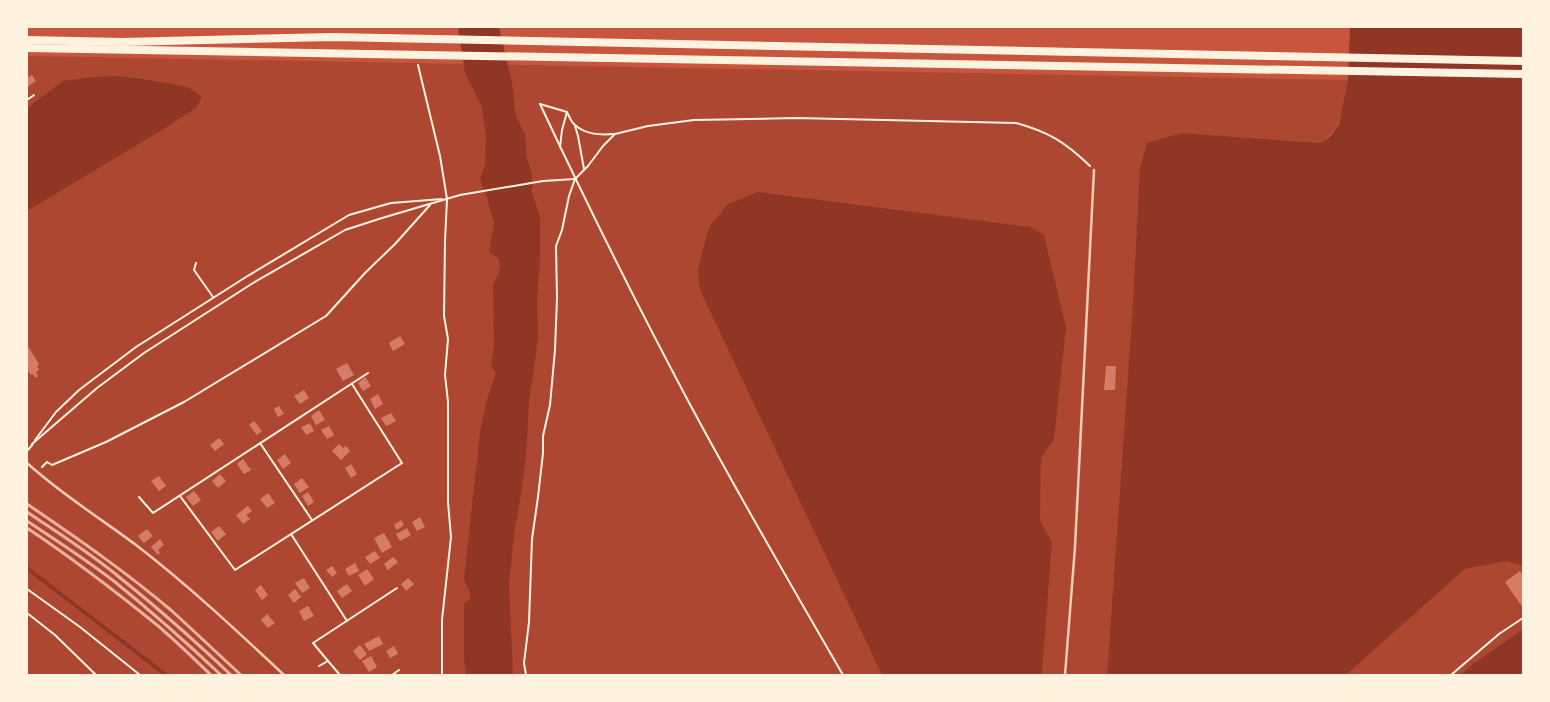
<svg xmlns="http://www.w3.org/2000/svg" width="1550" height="702" viewBox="0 0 1550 702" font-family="Overpass,sans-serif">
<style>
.green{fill:#ae4732}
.water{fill:#8f3625}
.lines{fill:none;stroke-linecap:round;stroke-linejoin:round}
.stream{stroke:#8f3625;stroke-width:3.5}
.building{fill:#d67c66}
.path{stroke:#fff3e0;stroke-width:2}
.service{stroke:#f1ccb7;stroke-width:2.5}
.trunk{stroke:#fff3e0;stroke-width:8}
.rail{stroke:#e9b49f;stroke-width:3}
</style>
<rect width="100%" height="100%" fill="#c8553d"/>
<g class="green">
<path d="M27 56 1348 80C1343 104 1343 129 1320 143L1182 133 1140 168 1132 317 1107 675H1042L1052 542 1040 520 1041 457 1054 439 700 290 882 675H27Z"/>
<polygon points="1507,561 1523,566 1523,629 1473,664 1460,675 1346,675 1465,569"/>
</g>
<g class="water">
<polygon points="458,27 499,27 512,82 516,117 525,134 527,159 532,173 532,193 540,217 540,259 537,300 538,339 529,402 526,456 522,488 514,535 509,585 513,675 466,675 464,660 464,604 471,598 469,590 464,580 480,432 486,403 496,373 491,365 494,346 493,285 499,273 500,264 498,258 489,252 494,223 487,198 480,179 485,165 486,138 482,107 465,73"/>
<polygon points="1350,27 1523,27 1523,566 1507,561 1465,569 1346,675 1107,675 1132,317 1140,168 1147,143 1182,133 1320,143 1330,137 1339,124 1348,80"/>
<polygon points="118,76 150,80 188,87 202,97 196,108 162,130 27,211 27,108 63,81 92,77"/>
<polygon points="758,192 1030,227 1044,235 1066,328 1054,439 1041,458 1040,520 1052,542 1042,675 882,675 700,290 698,269 709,227 728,204"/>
<polygon points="1523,629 1523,675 1460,675 1473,664"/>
</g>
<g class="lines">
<polyline class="stream" points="27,568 166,675"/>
</g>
<g class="building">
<polygon points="32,75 36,81 27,87 27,78"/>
<polygon points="400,336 405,344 393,351 389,343"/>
<polygon points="27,345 39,364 37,366 39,370 36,372 38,376 35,378 33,374 31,375 28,371 27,372"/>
<polygon points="347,363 354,375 343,381 336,369"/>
<polygon points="1106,366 1116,366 1115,390 1104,390"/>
<polygon points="365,377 371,386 363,391 358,383"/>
<polygon points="304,390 309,398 300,404 294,396"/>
<polygon points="378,394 383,404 375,409 370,399"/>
<polygon points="279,406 284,414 278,417 274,409"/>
<polygon points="319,410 325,420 316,425 311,416"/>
<polygon points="391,413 396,421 386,426 381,418"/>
<polygon points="254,421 262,431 257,435 249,425"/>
<polygon points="310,423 314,431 306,435 301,427"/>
<polygon points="329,426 334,435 327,439 321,430"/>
<polygon points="219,438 224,444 215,451 210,445"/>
<polygon points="339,444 343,448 346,446 350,451 341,460 332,451"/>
<polygon points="285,454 291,463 283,469 277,460"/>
<polygon points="243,459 251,470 244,474 237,464"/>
<polygon points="351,464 357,474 351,478 345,468"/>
<polygon points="220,474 226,481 218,488 212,481"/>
<polygon points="159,476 166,486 159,491 151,481"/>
<polygon points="302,478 309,487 300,493 294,484"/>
<polygon points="194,491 201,500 193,506 186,497"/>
<polygon points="308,492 314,502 308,506 302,496"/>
<polygon points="268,493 275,503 267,508 260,499"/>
<polygon points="248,506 252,511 246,515 250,519 243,524 236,515"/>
<polygon points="420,517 425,527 417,531 412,522"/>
<polygon points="401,520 404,525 397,530 394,525"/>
<polygon points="219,526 226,534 218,541 211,532"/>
<polygon points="407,528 411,535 400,541 396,534"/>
<polygon points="147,529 153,536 144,543 138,536"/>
<polygon points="384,533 392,547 382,553 374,538"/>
<polygon points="160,539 164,545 158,550 160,553 158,555 151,547"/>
<polygon points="375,551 380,558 370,564 365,557"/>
<polygon points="393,557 398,562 388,570 384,564"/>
<polygon points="355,563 359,571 349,576 345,569"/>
<polygon points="332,566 337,573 332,577 326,570"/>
<polygon points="367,569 374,579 365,586 358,575"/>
<polygon points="1520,571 1523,576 1523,608 1505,582"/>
<polygon points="304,578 310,588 302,593 295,583"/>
<polygon points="408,578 414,584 406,591 401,584"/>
<polygon points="347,584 352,591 342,598 337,591"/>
<polygon points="261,585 268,595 262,600 255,590"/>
<polygon points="295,589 301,597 294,603 288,595"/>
<polygon points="308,606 314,616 304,621 299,611"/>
<polygon points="267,614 275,623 268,628 261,620"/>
<polygon points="379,636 383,644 369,651 364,644"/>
<polygon points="360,645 367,654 360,660 353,651"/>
<polygon points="394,646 398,654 390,658 386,651"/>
<polygon points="371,656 377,667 369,672 362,661"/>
</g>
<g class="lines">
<g class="path">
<polyline points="418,65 440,156 447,199 445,241 444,316 448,339 445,375 448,402 448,502 451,537 442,620 442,675"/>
<polyline points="27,100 34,95"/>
<path d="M540 104C586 202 634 299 685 395 735 489 789 582 843 675"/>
<polyline points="540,104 567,112 562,130 560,147"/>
<path d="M567 112C569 116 571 122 575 125 586 135 601 135 614 134"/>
<polyline points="575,126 578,136 584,169"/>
<polyline points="196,263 194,270 213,297"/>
<polyline points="35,440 56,412 79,390 136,347 246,277 349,215 391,203 442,199"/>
<polyline points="260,443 312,520"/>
<polyline points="32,444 97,388 144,353 253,283 345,230 382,218 460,195 543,181 575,179"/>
<polyline points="27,451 33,444"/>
<polyline points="42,467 47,462 52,465 106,442 184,402 326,316 365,273 395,244 430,205"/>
<polyline points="180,496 235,570 402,463 352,384"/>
<polyline points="139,497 153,513 368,373"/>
<polyline points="291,534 347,621"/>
<polyline points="27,589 80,627 140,675"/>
<polyline points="27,613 55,635 96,675"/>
<polyline points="328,661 313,643 397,588"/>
<polyline points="319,666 328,661 340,675"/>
<polyline points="392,675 399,670"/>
<path d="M526 675 524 663 529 622 532 539 538 497 543 453V436L550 405 555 350 557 298 556 246 562 230 569 196 575 179 588 166 603 146 615 134 648 126 694 120 796 118 1016 123C1049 132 1065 142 1090 166"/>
<polyline points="1451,675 1499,634 1523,618"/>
</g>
<g class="service">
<path d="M27 463C61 494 100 518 136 545 188 585 236 630 284 675"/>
<polyline points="1065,675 1075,547 1094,170"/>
</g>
<g class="trunk">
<polyline points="27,40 122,42 332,37 1523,61"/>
<polyline points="27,48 1523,74"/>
</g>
<g class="rail">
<path d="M27 504C77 538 126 572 172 611 195 632 218 654 241 675"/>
<path d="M27 512C58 533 90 553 119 577 158 608 195 641 231 675"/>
<path d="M27 521C57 541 87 560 115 582 152 612 187 643 221 675"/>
<path d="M27 528C72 558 115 591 157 625 176 641 193 658 211 675"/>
</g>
</g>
<rect width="1550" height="702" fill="none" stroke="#fff3e0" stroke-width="56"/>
</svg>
